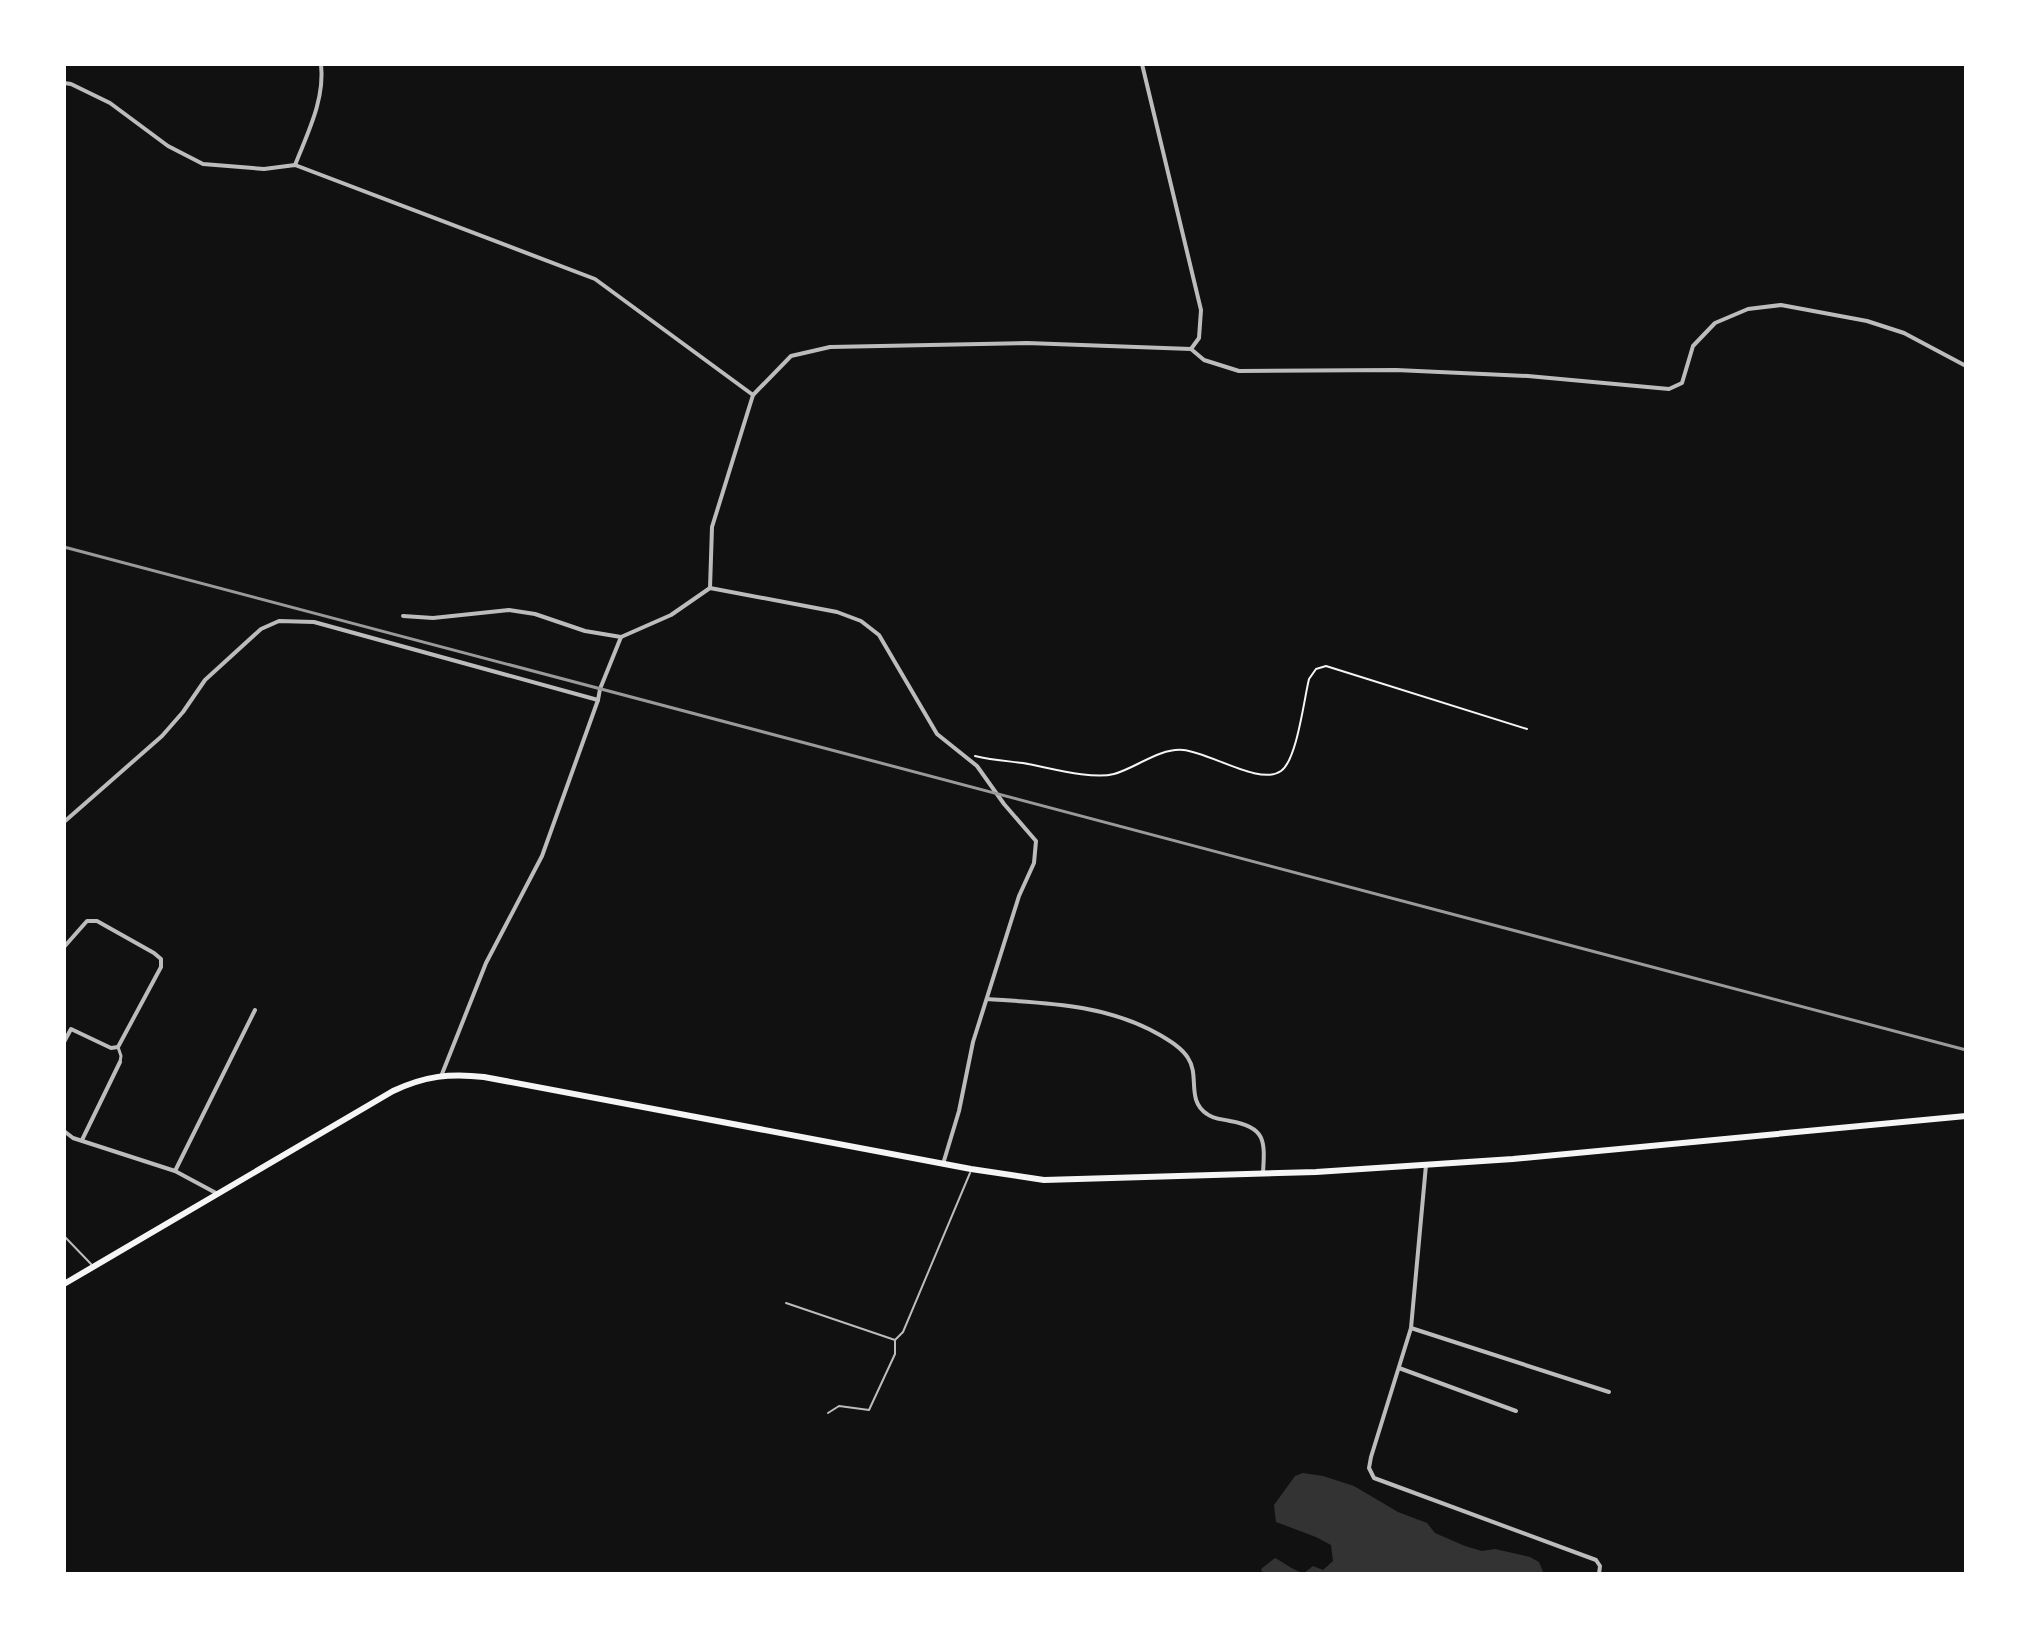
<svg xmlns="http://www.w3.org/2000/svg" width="2030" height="1638" viewBox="0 0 2030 1638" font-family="'Alegreya Sans',sans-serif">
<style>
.water{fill:#333}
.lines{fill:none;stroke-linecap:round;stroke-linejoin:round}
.path{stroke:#f5f5f5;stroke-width:2}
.service{stroke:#bcbcbc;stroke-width:2}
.pedestrian{stroke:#bcbcbc;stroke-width:3}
.minor{stroke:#bcbcbc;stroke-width:4}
.secondary{stroke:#f5f5f5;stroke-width:6}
.rail{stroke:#9a9a9a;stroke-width:3}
</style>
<rect width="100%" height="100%" fill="#111"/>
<path class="water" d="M1303 1473 1323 1476 1354 1486 1398 1512 1427 1523 1435 1533 1465 1546 1482 1551 1495 1549 1530 1557 1539 1562 1544 1574H1263L1261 1569 1275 1558C1285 1563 1294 1571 1304 1573L1313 1566 1323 1570 1333 1561 1331 1545 1316 1537 1276 1522 1274 1505 1295 1476Z"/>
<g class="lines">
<path class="path" d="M975 756C991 760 1007 761 1023 763 1047 767 1091 780 1114 774 1136 768 1159 748 1183 750 1209 752 1260 786 1281 771 1297 760 1304 699 1309 679L1316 669 1326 666 1527 729"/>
<g class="service">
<polyline points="64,1236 91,1264"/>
<polyline points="786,1303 895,1340 903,1332 970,1173"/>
<polyline points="828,1413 839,1406 869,1410 895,1354 895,1341"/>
</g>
<polyline class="pedestrian" points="118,1047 121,1056 120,1062"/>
<g class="minor">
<polyline points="1142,64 1201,310 1199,338 1191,349"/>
<polyline points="64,83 71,84 110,103 168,146 203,164 264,169 295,165 595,279 753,395"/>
<path d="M295 165C308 132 325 99 321 64"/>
<polyline points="1191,349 1204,360 1239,371 1396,370 1528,376 1669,389 1682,383 1693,346 1715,323 1748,309 1781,305 1867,321 1904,333 1966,366"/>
<polyline points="710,588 837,612 861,621 879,635 937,734 977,766 1004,804 1036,841 1034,863 1019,896 973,1042 959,1111 943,1164"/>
<polyline points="710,588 712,527 753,395 791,356 830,347 1027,343 1191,349"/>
<polyline points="403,616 433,618 509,610 535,614 585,631 621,637"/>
<polyline points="64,822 162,736 183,712 205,680 261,629 279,621 314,622 598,700"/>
<polyline points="64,947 87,921 97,921 154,953 161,959 161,967 118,1047 111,1048 71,1029 64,1042"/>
<path d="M987 999C1047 1003 1106 1004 1160 1035 1170 1041 1182 1048 1188 1058 1200 1076 1186 1100 1207 1114 1213 1119 1222 1119 1230 1121 1266 1127 1265 1141 1263 1173"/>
<polyline points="442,1074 486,963 542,856 598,700 600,689 621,637 671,615 710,588"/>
<polyline points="64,1131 73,1138 175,1171 216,1193"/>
<polyline points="82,1140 120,1062"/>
<polyline points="1426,1165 1411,1328 1371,1457 1369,1468 1374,1478 1596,1560 1600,1566 1599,1574"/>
<polyline points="175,1171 255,1010"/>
<polyline points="1411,1328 1609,1392"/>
<polyline points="1399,1368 1516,1411"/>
</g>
<path class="secondary" d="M64 1284 393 1091C425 1076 450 1073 484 1077L971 1169 1044 1180 1316 1172 1513 1159 1966 1116"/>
<polyline class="rail" points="64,547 1966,1050"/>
</g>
<rect width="2030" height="1638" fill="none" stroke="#ffffff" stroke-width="132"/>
</svg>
